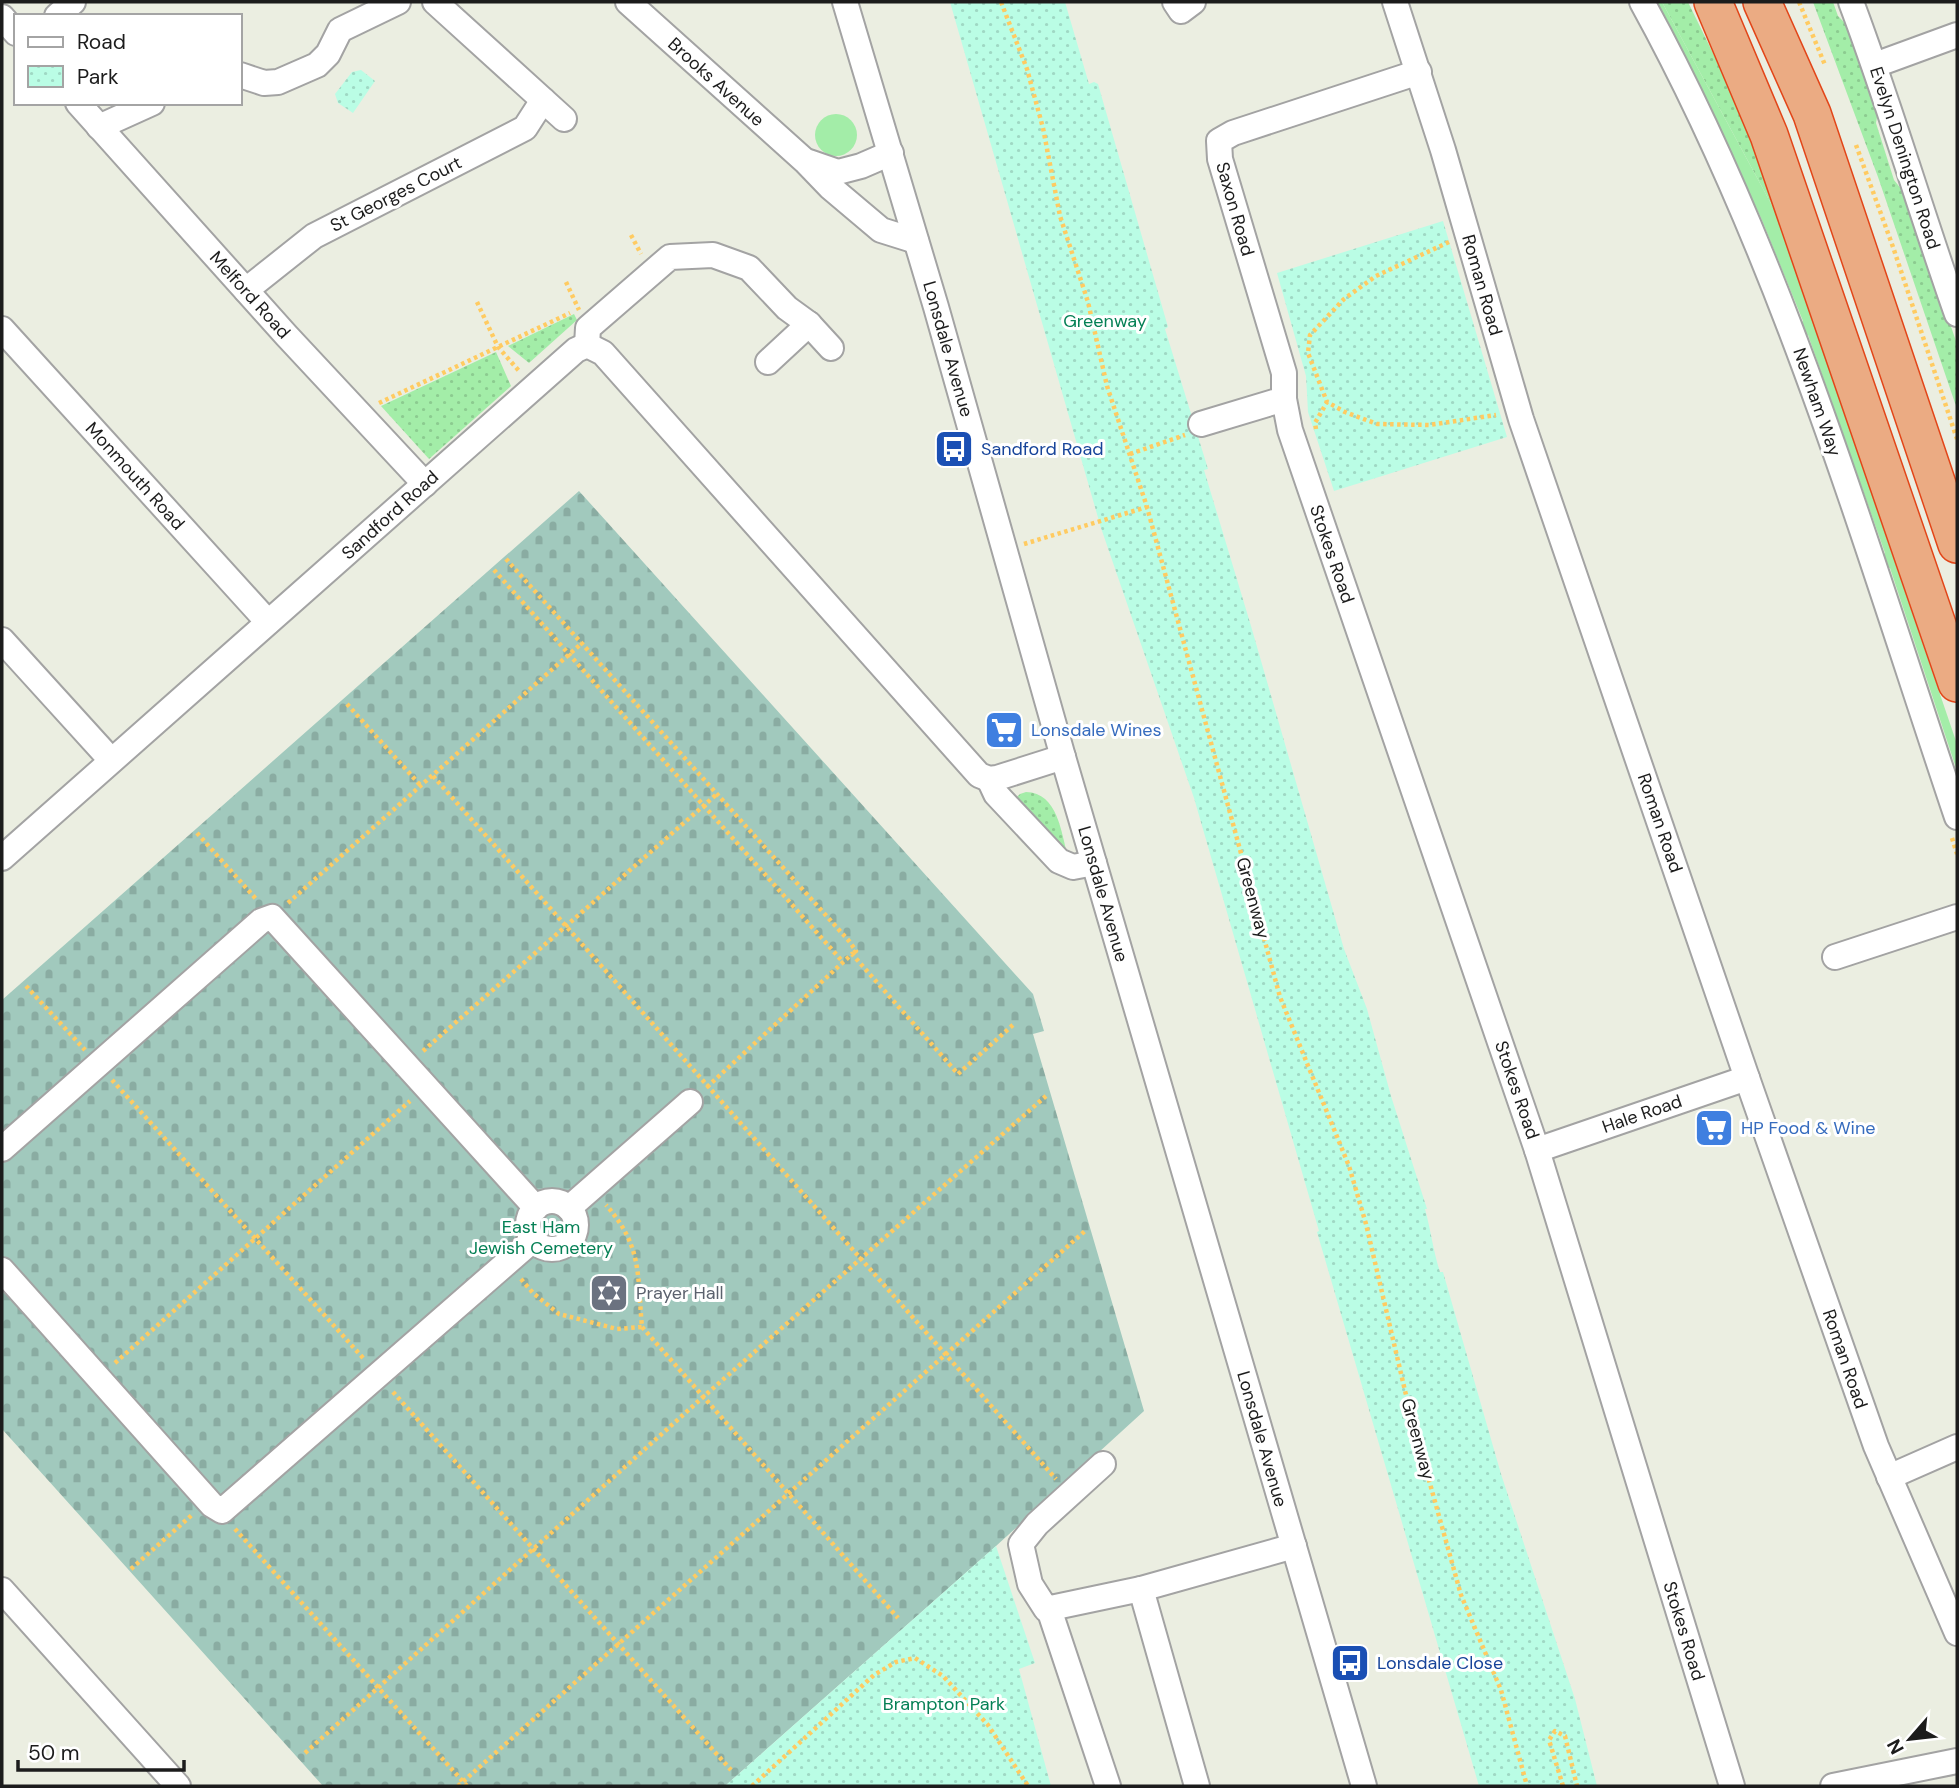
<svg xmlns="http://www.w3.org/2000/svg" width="1959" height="1788" viewBox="0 0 1959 1788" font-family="'DM Sans',sans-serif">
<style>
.grass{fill:url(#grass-dots)}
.cemetery{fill:url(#cemetery-stones)}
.park{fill:url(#park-dots)}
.garden{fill:#a3eda8}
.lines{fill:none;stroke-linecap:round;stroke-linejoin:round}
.minor-casing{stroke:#a3a3a3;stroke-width:28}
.highway-casing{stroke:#e24619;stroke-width:40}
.path{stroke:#ffcb61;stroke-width:4.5;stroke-dasharray:3.5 3.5;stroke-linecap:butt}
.minor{stroke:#fff;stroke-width:24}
.highway{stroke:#ebab83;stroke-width:37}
.labels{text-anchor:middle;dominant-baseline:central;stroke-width:6;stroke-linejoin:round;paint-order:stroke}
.street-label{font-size:18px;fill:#1c1c1c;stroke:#fff}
.park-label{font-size:18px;fill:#058055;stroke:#fff}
.transit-label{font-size:18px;fill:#164399;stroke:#fff;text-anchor:start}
.shop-label{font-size:18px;fill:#366cbe;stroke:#fff;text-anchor:start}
.worship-label{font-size:18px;fill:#5b616d;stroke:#fff;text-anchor:start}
</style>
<defs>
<pattern id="grass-dots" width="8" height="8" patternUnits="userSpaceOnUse" patternTransform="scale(1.75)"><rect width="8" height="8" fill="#a3eda8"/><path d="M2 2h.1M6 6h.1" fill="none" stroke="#8ccb90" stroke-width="1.8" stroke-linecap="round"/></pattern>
<pattern id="cemetery-stones" width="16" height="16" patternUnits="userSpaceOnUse" patternTransform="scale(1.75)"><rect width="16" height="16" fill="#a1c9bd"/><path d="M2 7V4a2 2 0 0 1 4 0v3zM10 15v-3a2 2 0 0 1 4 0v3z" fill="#8aaca2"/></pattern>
<pattern id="park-dots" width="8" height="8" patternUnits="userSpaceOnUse" patternTransform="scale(1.75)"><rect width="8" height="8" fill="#bafde5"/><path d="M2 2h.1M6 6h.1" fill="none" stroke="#9fd8c4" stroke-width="1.8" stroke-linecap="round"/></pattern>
</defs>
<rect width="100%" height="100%" fill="#ebeee1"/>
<g class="grass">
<polygon points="1662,2 1688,2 1731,90 1778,209 1775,211"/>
<polygon points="1813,2 1833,2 1838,16 1852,30 1879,106 1876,123 1894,180 1906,195 1957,344 1957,409 1878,177"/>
<polygon points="574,314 577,320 529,363 508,346"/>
<polygon points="496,352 511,386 429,459 381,406"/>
<path d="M1026 792C1058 793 1061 832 1068 857L1013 801 1020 794Z"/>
</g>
<polygon class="cemetery" points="579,491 1033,994 1044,1031 1033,1034 1144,1411 996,1546 725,1786 323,1786 2,1429 2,1000"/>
<g class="park">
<path d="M950 2H1065L1089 84 1094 82 1098 84 1168 327 1165 329 1208 469 1204 470 1251 626 1344 949 1367 1009 1391 1096 1427 1209H1425C1431 1231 1433 1250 1440 1272H1443L1501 1474 1575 1699 1597 1786H1479L1317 1232 1319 1231 1194 798 1101 528Z"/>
<polygon points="361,70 375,81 353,113 338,103 335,94 352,72"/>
<polygon points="1443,221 1507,437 1334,491 1308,412 1306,376 1277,273"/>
<polygon points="996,1546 1035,1663 1019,1669 1051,1786 725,1786"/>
</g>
<g class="garden">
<polygon points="1657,2 1662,2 1775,211 1957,744 1957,771 1890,568 1882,567 1879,558 1885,553 1808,335 1799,334 1796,327 1803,321 1761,218 1679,44 1671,44 1666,34 1671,27"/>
<circle cx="836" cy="135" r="21"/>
</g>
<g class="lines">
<g class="minor-casing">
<g id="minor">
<polyline points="435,2 564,119"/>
<polyline points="628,2 805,161 830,187 881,230 916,241"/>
<polyline points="845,2 936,307 1063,757 1364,1786"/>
<polyline points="1175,2 1181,11 1193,2"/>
<polyline points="1395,2 1443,150 1521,419 1747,1078 1876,1446 1957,1633"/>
<path d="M1642 2C1783 258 1864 541 1957 817"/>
<path d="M1851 2C1890 105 1920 210 1957 314"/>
<polyline points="57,16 73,2"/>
<polyline points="2,17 16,33"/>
<polyline points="1875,65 1957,35"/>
<polyline points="1419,72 1233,133 1219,141 1220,159 1284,373 1284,399 1290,430 1537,1150 1732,1786"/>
<polyline points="240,75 264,83 278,82 317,65 328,54 340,30 398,2"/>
<polyline points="78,103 286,335 425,484"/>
<polyline points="99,127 152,103"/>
<polyline points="809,162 838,172 861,166 891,153"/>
<polyline points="246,290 314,236 525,128 543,100"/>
<polyline points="2,329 268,622"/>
<polyline points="587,345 588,328 670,257 713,255 749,268 787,308 809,324 831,348"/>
<polyline points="768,362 809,324"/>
<polyline points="1201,424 1284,399"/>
<polyline points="2,640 111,760"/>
<polyline points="989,779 996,794 1059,861 1073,867 1094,863"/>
<polyline points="2,858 576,350 587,345 603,353 979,775 989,779 997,778 1063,757"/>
<polyline points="1835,957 1957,917"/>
<polyline points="2,1149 261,921 272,917 536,1208"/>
<polyline points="1537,1150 1747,1078"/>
<circle cx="552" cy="1225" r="24"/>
<polyline points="569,1208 690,1102"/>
<polyline points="2,1270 212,1505 222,1511 533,1240"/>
<polyline points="1103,1464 1037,1524 1021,1544 1030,1584 1046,1609 1141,1589 1294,1546"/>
<polyline points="1889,1477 1957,1447"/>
<polyline points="1141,1589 1197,1786"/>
<polyline points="2,1590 178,1786"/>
<polyline points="1049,1609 1108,1786"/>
<polyline points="1833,1786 1957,1761"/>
</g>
</g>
<g class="highway-casing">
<g id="highway">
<polyline points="1713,2 1769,135 1957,683"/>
<polyline points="1762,2 1812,114 1957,544"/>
</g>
</g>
<g class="path">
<polyline points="1001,2 1027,69 1043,128 1060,216 1088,302 1107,386 1147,507 1280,997 1349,1166 1366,1224 1410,1412 1461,1595 1501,1690 1527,1786"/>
<polyline points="1799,2 1825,65"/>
<polyline points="1856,145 1893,247 1957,439"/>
<polyline points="631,235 641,254"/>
<polyline points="1449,242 1376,276 1344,299 1310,335 1308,353 1327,402 1345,412 1377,424 1429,425 1496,415"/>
<polyline points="566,282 579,310"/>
<polyline points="477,302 498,347 520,372"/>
<polyline points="379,403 570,313"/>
<polyline points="1316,429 1315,423 1327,402"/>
<polyline points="1130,454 1185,435"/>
<polyline points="1024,544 1147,507"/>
<polyline points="506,559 849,941 856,951 852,954"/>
<polyline points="494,570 843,962"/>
<polyline points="347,704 421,786"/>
<polyline points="433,776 1056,1479"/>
<polyline points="197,833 257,900"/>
<polyline points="1952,838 1957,854"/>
<polyline points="288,903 582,643"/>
<polyline points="26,986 85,1050"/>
<polyline points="423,1051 717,794"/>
<polyline points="112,1080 364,1359"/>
<polyline points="707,1087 852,954 958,1074 1014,1024"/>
<path d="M521 1279 533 1293 559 1314 617 1329 642 1327C637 1275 643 1247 606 1205"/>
<polyline points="642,1327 898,1618"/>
<polyline points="115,1363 410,1101"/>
<polyline points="393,1392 731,1770"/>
<polyline points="235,1529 467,1786"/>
<polyline points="131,1569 193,1514"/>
<polyline points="305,1753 702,1398 1046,1096"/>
<polyline points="458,1786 1085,1231"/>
<polyline points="752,1786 874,1675 896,1662 915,1658 943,1676 988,1725 1028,1786"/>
<polyline points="1563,1786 1549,1740 1555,1731 1565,1736 1577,1786"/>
</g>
<use href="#minor" class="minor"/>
<use href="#highway" class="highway"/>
</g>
<defs>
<g id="bus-square" transform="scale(2.0125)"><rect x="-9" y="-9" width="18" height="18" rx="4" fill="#1a4fb4" stroke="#fff"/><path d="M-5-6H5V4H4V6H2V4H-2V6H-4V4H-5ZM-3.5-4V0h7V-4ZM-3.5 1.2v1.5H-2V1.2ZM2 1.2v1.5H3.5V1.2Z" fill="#fff"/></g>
<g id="supermarket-square" transform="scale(2.0125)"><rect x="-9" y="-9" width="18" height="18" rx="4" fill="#3f7fe0" stroke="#fff"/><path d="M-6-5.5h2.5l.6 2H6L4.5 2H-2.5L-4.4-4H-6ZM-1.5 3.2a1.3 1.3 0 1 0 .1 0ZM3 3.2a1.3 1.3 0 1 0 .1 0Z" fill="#fff"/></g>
<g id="synagogue-square" transform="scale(2.0125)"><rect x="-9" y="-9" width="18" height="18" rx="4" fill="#6b7280" stroke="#fff"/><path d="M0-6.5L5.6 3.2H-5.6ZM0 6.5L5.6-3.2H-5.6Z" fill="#fff"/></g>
</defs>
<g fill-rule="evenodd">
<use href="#bus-square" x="954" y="449"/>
<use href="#supermarket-square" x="1004" y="730"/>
<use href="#supermarket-square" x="1714" y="1128"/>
<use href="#synagogue-square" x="609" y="1293"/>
<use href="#bus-square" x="1350" y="1663"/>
</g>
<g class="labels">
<g class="street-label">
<text transform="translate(716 82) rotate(42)">Brooks Avenue</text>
<text transform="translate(1905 158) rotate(72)">Evelyn Denington Road</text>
<text transform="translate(396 194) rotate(-27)">St Georges Court</text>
<text transform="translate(1235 209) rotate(74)">Saxon Road</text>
<text transform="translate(1482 285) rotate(74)">Roman Road</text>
<text transform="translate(250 295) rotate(48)">Melford Road</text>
<text transform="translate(948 349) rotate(74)">Lonsdale Avenue</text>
<text transform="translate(1817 402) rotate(71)">Newham Way</text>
<text transform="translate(135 476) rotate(48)">Monmouth Road</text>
<text transform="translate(390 515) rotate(-42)">Sandford Road</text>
<text transform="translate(1332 554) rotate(71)">Stokes Road</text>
<text transform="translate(1660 823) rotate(71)">Roman Road</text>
<text transform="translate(1103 894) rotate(74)">Lonsdale Avenue</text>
<text transform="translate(1253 898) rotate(75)">Greenway</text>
<text transform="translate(1517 1090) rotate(71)">Stokes Road</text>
<text transform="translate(1642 1114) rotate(-19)">Hale Road</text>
<text transform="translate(1845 1359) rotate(71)">Roman Road</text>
<text transform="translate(1262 1439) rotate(74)">Lonsdale Avenue</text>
<text transform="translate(1418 1439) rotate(75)">Greenway</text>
<text transform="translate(1684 1631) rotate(73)">Stokes Road</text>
</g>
<g class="park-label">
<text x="1105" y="321">Greenway</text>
<text x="541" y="1227">East Ham<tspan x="541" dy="21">Jewish Cemetery</tspan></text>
<text x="944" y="1704">Brampton Park</text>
</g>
<g class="transit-label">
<text x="981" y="449">Sandford Road</text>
<text x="1377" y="1663">Lonsdale Close</text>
</g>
<g class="shop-label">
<text x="1031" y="730">Lonsdale Wines</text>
<text x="1741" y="1128">HP Food &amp; Wine</text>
</g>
<g class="worship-label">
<text x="636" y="1293">Prayer Hall</text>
</g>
</g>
<rect width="1959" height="1788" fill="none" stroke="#1c1c1c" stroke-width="7"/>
<rect x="14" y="14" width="228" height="91" fill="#ffffff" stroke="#a4a4a4" stroke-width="2"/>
<rect x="28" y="37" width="35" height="10" fill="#ffffff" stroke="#a4a4a4" stroke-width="2"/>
<text x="77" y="49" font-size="21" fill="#1c1c1c">Road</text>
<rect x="28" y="66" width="35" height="21" fill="url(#park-dots)" stroke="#a4a4a4" stroke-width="2"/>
<text x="77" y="84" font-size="21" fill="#1c1c1c">Park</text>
<g transform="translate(1910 1739) rotate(242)" stroke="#ffffff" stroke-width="5" paint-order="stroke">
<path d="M0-5L12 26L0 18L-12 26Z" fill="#1c1c1c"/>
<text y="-10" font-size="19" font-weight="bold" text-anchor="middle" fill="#1c1c1c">N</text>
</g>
<path d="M18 1760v10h166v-10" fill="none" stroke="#1c1c1c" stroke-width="3.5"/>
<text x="28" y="1760" font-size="21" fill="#1c1c1c" stroke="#ffffff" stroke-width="5" paint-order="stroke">50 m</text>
</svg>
